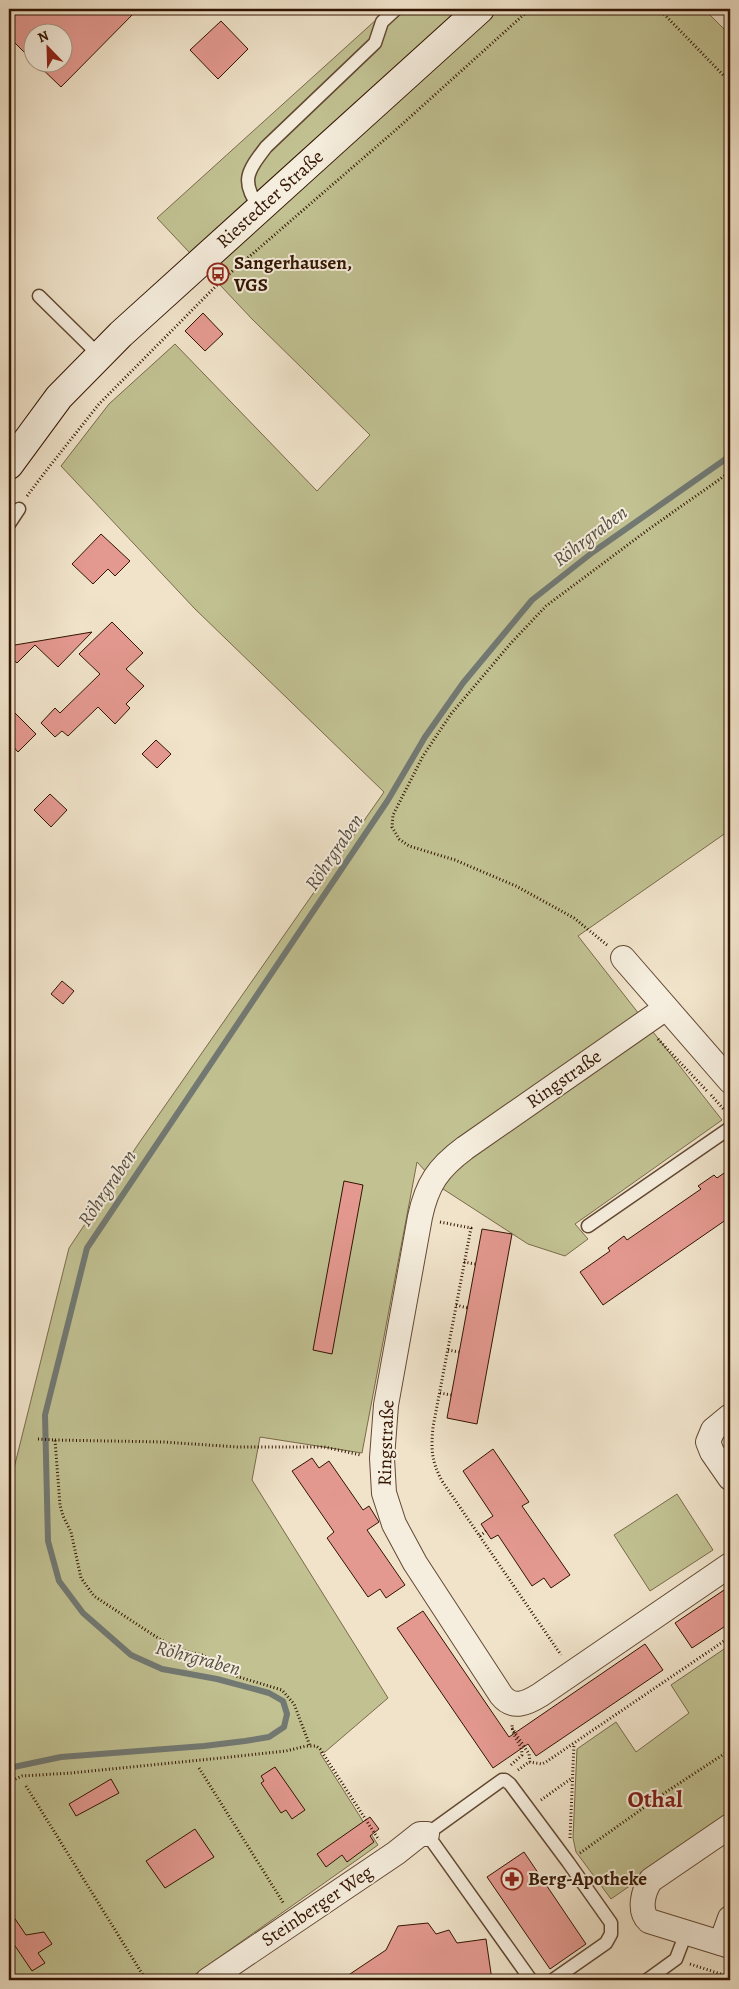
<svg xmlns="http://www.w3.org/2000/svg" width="739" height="1989" viewBox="0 0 739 1989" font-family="Alegreya,serif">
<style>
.green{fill:#c1c192;stroke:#7a6a49}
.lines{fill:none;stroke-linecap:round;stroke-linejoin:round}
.stream{stroke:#727973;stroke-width:6}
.building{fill:#e49990;stroke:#321400}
.lane-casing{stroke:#624832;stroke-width:15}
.street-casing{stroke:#624832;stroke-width:26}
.secondary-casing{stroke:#321400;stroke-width:30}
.path{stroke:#321400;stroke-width:3;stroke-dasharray:1 2.5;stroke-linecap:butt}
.lane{stroke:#f5eddd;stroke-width:12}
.street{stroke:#f5eddd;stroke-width:24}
.secondary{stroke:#f5eddd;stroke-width:28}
.labels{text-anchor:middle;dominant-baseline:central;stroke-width:4;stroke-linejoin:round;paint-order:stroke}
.street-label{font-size:19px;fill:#321400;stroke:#f5eddd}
.poi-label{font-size:19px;font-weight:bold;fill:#321400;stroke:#f5eddd;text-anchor:start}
.water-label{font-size:20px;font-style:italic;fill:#574f43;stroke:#f5eddd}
.district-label{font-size:24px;font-weight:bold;fill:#7a1f14;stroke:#f5eddd}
</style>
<rect width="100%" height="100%" fill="#f0e3ca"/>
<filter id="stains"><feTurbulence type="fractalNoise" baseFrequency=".004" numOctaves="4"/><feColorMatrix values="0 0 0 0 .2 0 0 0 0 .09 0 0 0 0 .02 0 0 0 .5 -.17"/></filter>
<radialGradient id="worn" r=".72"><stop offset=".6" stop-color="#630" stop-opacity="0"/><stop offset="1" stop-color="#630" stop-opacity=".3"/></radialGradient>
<g class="green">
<polygon points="388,9 704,9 730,35 730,830 578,936 722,1120 575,1224 588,1239 565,1256 528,1244 440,1187 417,1162 362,1453 260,1437 252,1480 388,1698 325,1752 320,1753 378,1845 187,1980 9,1980 9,1465 14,1468 69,1248 139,1143 384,792 195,609 61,466 109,404 175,344 317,491 370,435 252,319 157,218"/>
<polygon points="677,1494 713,1550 650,1591 614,1535"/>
<polygon points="730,1645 730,1807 725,1811 729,1817 611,1899 576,1852 573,1838 577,1749 616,1722 636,1752 689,1713 671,1685"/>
</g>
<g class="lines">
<polyline class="stream" points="9,1768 61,1757 204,1746 245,1741 269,1737 284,1727 287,1714 283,1701 269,1693 217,1679 162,1669 131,1655 83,1613 59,1581 48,1541 45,1415 87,1248 388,800 425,737 463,683 532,600 593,552 730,456"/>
</g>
<g class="building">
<polygon points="9,9 138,9 61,87 35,62 62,62 62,32 32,32 32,60 9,37"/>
<polygon points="221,21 248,49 218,79 190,50"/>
<polygon points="203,313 223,334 205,351 185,331"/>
<polygon points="101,534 130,561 115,576 108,569 93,584 72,564"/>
<polygon points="112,622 143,653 126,669 144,686 126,704 130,708 115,724 98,707 68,736 62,731 55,737 41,723 55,708 60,713 100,674 79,654"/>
<polygon points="92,632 58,667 35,645 17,663 9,656 9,646"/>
<polygon points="9,707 36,734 18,752 9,742"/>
<polygon points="156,740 171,754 157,768 142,754"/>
<polygon points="50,794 67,810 51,827 34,810"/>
<polygon points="62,981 74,991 63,1004 51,994"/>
<polygon points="730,1169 730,1217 603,1305 580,1272 610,1251 608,1248 624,1236 627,1240 701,1189 698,1186 714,1175 717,1178"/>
<polygon points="344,1181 363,1185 332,1354 313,1350"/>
<polygon points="482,1229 512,1234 477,1424 447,1418"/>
<polygon points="493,1449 529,1502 522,1506 570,1575 551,1588 544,1578 532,1586 498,1535 491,1539 481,1524 493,1516 463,1471"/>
<polygon points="312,1458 319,1468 329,1461 363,1510 369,1506 379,1522 367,1530 405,1585 386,1598 380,1589 368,1597 327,1538 334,1532 292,1471"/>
<polygon points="730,1586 730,1623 692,1648 675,1623"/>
<polygon points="423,1611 509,1737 645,1644 663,1670 536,1756 528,1744 493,1768 397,1628"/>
<polygon points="275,1767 305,1810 292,1819 286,1810 281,1813 261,1783 264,1781 261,1776"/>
<polygon points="111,1779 119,1793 76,1816 69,1804"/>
<polygon points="370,1817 379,1829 370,1836 374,1842 347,1862 342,1855 326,1867 317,1854"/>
<polygon points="195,1829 214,1857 165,1888 146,1861"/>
<polygon points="524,1852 586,1944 550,1969 487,1877"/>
<polygon points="9,1910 26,1935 44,1932 52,1944 38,1953 45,1963 32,1971 9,1937"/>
<polygon points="428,1923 436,1934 449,1930 457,1943 486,1939 492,1980 341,1980 386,1950 398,1926"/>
</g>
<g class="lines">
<g class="lane-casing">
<g id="lane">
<path d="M260 209C240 181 247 172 266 147L375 43 382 22 396 9"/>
<polyline points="39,296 99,355"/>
<polyline points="9,524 19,509"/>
<polyline points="588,1226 730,1128"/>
<polyline points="531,1980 427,1834 502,1780 505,1780 510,1784 568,1862 611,1923 611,1934 606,1943 553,1980"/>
<polyline points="647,1980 676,1959 686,1933"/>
</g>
</g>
<g class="street-casing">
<g id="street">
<polyline points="623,958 730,1081"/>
<path d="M666 1008 465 1148C438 1168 427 1184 420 1217L386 1405 382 1458 384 1493 394 1524 415 1563 501 1695C513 1710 527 1703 540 1695L730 1565"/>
<polyline points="730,1416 713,1430 708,1442 712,1452 730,1478"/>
<path d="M730 1826 651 1880C643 1891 638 1911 649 1921L730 1946"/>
<polyline points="721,1943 730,1918"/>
<polyline points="208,1980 396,1853 420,1834 427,1834"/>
</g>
</g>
<g class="secondary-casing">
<polyline id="secondary" points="9,465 59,397 121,334 480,9"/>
</g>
<g class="path">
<polyline points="659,9 730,82"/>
<polyline points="27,496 49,467 99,404 220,282 398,128 530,9"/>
<polyline points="607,945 574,918 516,886 455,860 409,846 399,839 392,827 393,815 423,756 451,714 511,643 546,606 649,529 730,472"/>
<polyline points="658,1039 707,1091"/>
<polyline points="711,1095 727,1113"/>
<path d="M440 1222 471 1228 433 1427C431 1449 431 1460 442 1481L561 1655"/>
<polyline points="464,1262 475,1264"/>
<polyline points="456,1305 468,1308"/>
<polyline points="448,1350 459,1352"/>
<polyline points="440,1393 451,1395"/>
<polyline points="38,1439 55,1440 60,1505 63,1516 71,1532 81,1578 94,1596 161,1640 181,1650 202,1655 219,1663 229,1674 282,1690 294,1704 310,1746"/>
<polyline points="55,1440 164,1442 237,1447 324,1447 361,1455"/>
<polyline points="480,1536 486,1531"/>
<polyline points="512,1728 529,1754 530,1762"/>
<path d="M511 1765 522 1755C522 1743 512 1738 512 1724"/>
<polyline points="199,1768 284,1904"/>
<polyline points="518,1770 529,1762 542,1764 546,1762 730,1637"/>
<polyline points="9,1782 22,1776 71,1773 211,1759 286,1751 306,1746 316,1746 320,1749 379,1840"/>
<polyline points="26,1786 146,1980"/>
<polyline points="541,1800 572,1778"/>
<polyline points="570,1838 574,1744"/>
<polyline points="580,1853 663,1794 730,1750"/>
<polyline points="690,1964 730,1977"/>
</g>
<use href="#lane" class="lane"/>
<use href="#street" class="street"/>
<use href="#secondary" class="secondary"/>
</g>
<defs>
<g id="bus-ring" transform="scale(1.125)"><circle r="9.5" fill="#f5eddd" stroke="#8f2418" stroke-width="1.5"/><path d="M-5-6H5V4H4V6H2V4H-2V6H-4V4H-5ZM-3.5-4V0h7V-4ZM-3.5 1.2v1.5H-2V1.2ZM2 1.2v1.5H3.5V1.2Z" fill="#8f2418"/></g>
<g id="pharmacy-ring" transform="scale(1.125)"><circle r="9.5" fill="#f5eddd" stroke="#8f2418" stroke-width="1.5"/><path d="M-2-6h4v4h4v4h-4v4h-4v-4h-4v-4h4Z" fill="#8f2418"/></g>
</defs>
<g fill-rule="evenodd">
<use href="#bus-ring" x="218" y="274"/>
<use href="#pharmacy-ring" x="512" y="1879"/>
</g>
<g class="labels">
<g class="street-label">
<text transform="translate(270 199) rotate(-42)">Riestedter Straße</text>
<text transform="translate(564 1079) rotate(-35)">Ringstraße</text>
<text transform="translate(386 1443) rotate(-88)">Ringstraße</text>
<text transform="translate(317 1906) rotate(-34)">Steinberger Weg</text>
</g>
<g class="poi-label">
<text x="234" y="263">Sangerhausen,<tspan x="234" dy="22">VGS</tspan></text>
<text x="528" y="1879">Berg-Apotheke</text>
</g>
<g class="water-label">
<text transform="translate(590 536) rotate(-37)">Röhrgraben</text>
<text transform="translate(334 852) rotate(-56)">Röhrgraben</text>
<text transform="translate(107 1188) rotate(-56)">Röhrgraben</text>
<text transform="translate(198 1658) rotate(15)">Röhrgraben</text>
</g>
<g class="district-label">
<text x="655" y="1799">Othal</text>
</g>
</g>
<rect width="739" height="1989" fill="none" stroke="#f0e3ca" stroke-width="30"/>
<rect x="10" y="10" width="719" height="1969" fill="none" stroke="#321400" stroke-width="2.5"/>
<rect x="15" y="15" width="709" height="1959" fill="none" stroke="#321400"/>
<g transform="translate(48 48) rotate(337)"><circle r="24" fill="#f5eddd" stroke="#a79685"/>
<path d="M0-4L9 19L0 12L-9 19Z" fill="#8f2418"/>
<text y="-8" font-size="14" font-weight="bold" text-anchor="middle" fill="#321400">N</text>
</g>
<rect width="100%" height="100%" filter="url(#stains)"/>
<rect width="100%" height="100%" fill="url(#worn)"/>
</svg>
